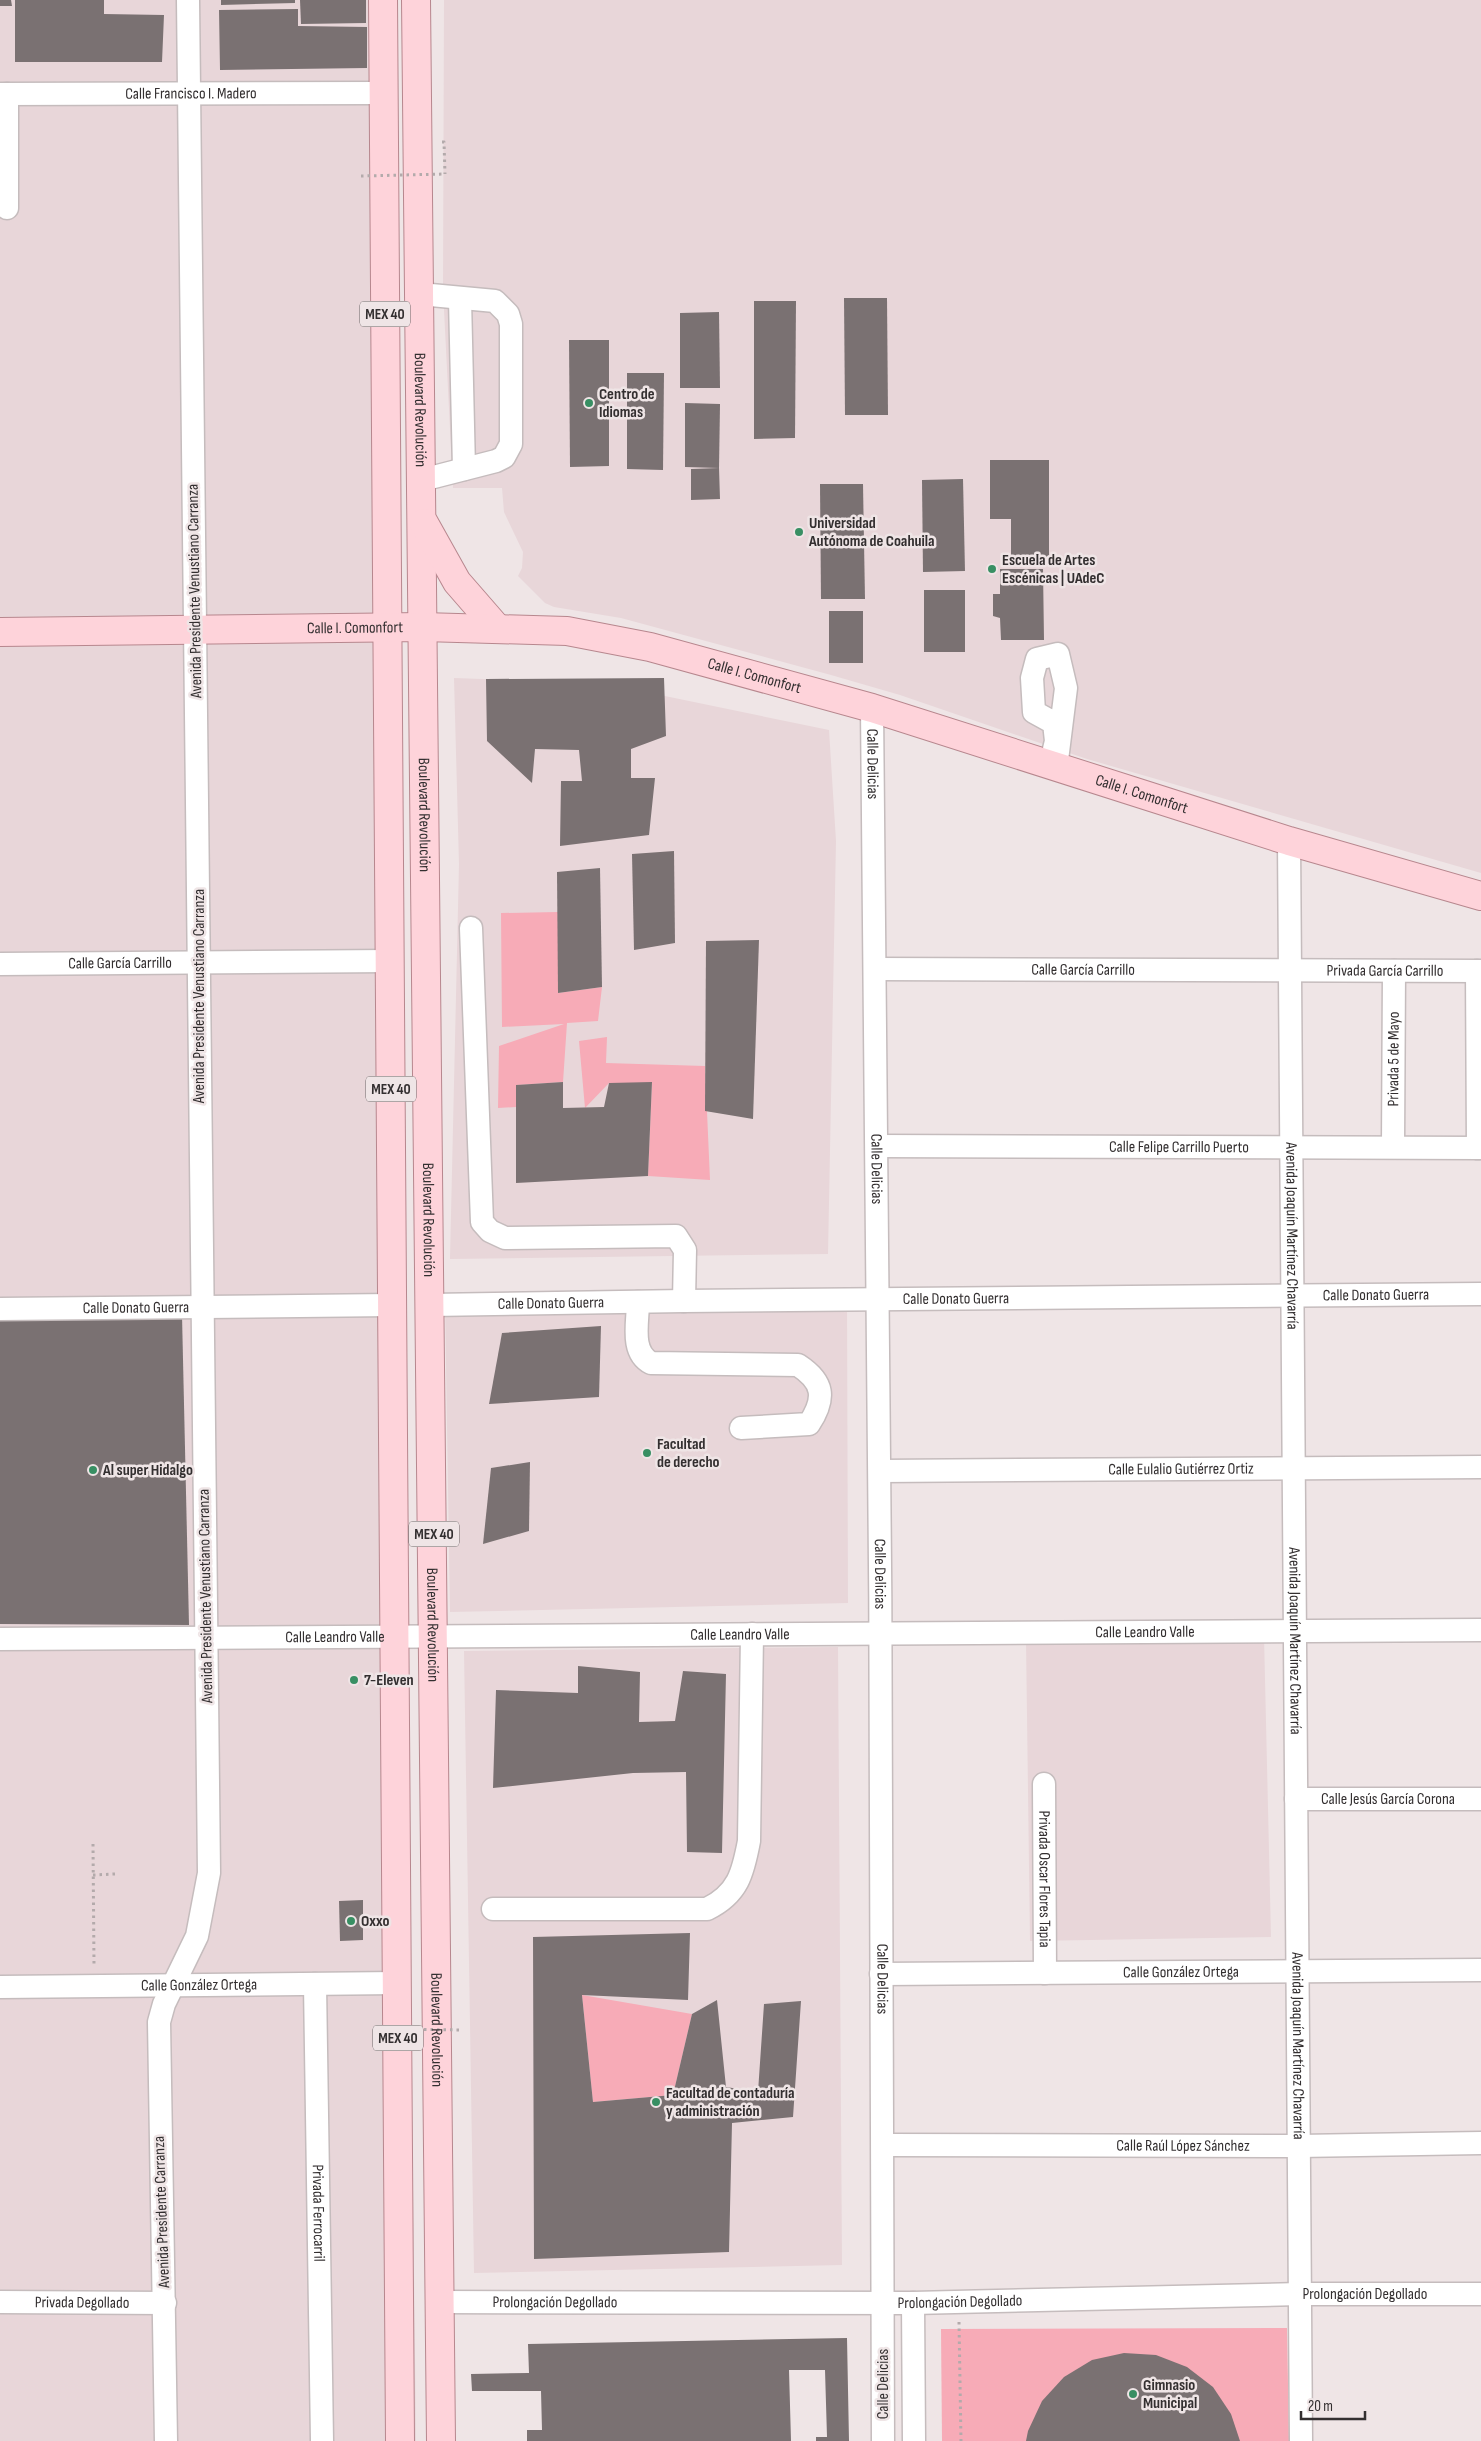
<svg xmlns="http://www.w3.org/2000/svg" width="1481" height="2441" viewBox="0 0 1481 2441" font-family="'Sofia Sans Condensed',sans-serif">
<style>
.built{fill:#e8d6d9}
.green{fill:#f7abb7}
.building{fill:#7a7172}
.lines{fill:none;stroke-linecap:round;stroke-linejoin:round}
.minor-casing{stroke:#c5bcbd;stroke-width:25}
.major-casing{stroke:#b7878e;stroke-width:30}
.path{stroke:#b3aaab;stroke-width:3;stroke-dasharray:2.5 4;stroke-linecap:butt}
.minor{stroke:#fff;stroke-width:22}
.major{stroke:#fed3da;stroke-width:28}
.path-bridge{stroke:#b3aaab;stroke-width:3;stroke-dasharray:2.5 4;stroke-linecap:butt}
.poi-dot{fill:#388f63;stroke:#efe5e6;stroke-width:2}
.labels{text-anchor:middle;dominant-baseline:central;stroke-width:5;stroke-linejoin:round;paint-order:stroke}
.shield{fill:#efe5e6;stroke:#6b6667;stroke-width:1}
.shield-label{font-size:15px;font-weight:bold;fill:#332f30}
.street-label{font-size:16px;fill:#332f30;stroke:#efe5e6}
.poi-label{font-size:16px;font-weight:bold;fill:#332f30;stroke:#efe5e6;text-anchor:start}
</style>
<rect width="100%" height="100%" fill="#efe5e6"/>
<g class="built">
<polygon points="0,0 387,0 416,2441 0,2441"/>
<polygon points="444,0 1481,0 1481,873 1087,759 900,695 831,675 621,618 554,607 545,603 518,576 522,568 523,552 504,512 502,488 453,488 443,290"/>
<polygon points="454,678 602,683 829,730 836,841 828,1254 450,1259 459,864"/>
<polygon points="847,1300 848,1603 450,1612 445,1302"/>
<polygon points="1264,1636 1271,1937 1030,1941 1026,1640"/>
<polygon points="838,1647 842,2265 474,2273 464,1651"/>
</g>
<g class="green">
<polygon points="558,912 558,993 602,987 598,1021 567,1023 563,1082 517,1085 516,1107 498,1108 499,1046 564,1024 502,1027 501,913"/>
<polygon points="607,1037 606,1063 705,1066 710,1180 648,1176 652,1083 609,1083 585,1108 579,1041"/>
<polygon points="582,1995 692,2014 673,2095 593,2102"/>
<polygon points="1287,2328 1289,2441 942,2441 941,2329"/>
</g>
<g class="building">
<polygon points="0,0 11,0 12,6 0,6"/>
<polygon points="15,0 104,0 104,14 164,15 162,62 15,62"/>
<polygon points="221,0 295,0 295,3 221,5"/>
<polygon points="300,0 366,0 366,23 301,24"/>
<polygon points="298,9 298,26 367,27 367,68 220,70 219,10"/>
<polygon points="844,298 887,298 888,415 845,415"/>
<polygon points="754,301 796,301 795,438 754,439"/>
<polygon points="719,312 720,388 680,388 680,313"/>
<polygon points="569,340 609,340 609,466 570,467"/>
<polygon points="627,373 664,373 663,470 627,469"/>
<polygon points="685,403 720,404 719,468 685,467"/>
<polygon points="990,460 1049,460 1049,560 1011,560 1011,519 990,519"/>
<polygon points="719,468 720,499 691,500 691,469"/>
<polygon points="963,479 965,571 923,572 922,480"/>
<polygon points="820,484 863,484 865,599 821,599"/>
<polygon points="1000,569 1043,569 1044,640 1001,640 1000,618 993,616 993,594 1000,594"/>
<rect x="924" y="590" width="41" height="62"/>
<rect x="829" y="611" width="34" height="52"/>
<polygon points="664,678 666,736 631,749 631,778 655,778 649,835 560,846 561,781 582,781 579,750 535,749 532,783 487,741 486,679"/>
<polygon points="674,851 675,943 634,950 632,854"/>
<polygon points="600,868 602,987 558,993 557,872"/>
<polygon points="759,940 753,1119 705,1111 706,941"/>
<polygon points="563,1082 563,1108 604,1107 609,1083 652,1082 648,1176 516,1183 516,1085"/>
<polygon points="182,1315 189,1625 0,1624 0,1316"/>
<polygon points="601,1326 599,1397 489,1404 502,1333"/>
<polygon points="530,1462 529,1531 483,1544 491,1468"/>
<polygon points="578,1666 640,1672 639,1722 675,1721 683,1671 726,1674 722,1853 687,1852 686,1772 633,1773 493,1788 496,1690 578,1693"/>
<polygon points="363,1900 363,1940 340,1941 339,1901"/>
<polygon points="690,1933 688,2000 582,1995 593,2102 673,2095 692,2014 717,2000 726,2087 758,2092 764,2004 801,2001 793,2117 732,2123 729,2252 534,2259 533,1937"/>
<polygon points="847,2338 849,2441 816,2441 816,2437 827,2437 825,2370 789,2370 791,2441 527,2441 527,2430 542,2430 541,2391 472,2391 471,2374 529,2373 528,2344"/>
<polygon points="1124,2353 1156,2355 1187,2367 1213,2387 1231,2414 1240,2441 1026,2441 1028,2431 1042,2401 1064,2377 1092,2360"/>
</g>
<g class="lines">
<g class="minor-casing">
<g id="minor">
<path id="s1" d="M0 94 384 93"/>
<polyline points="7,94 7,208"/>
<polyline points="420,294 495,301 508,314 511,324 511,444 504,457 496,461 422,480"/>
<polyline points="460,299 464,469"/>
<path id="s2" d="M872 708C878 1286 884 1863 883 2441"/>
<polyline points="1050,766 1056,741 1054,723 1034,712 1032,678 1037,659 1058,654 1066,688 1056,768"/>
<path id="s3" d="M1289 841 1301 2441"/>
<polyline points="471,928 482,1222 490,1231 505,1238 676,1236 685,1250 684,1301"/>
<path id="s4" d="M0 964 390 961"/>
<path id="s5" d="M875 969 1481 971"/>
<polyline points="1477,971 1478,1148"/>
<path id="s6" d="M877 1146 1481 1148"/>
<path id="s7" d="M1393 1147 1394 971"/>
<path d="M638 1302C638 1322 630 1352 651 1363L798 1365C824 1382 826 1398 809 1424L741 1428"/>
<path id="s8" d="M431 1305 684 1301 1481 1294"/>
<path id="s9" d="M0 1309 392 1305"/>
<path id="s10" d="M881 1471 1481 1467"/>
<path id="s11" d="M0 1639 1481 1630"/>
<path id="s12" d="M1044 1784 1045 1973"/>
<path id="s13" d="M1296 1799H1481"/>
<path d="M493 1909H707C738 1894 743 1873 749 1841L752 1634"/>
<path id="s14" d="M881 1974 1481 1970"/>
<path id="s15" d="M315 1984 322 2441"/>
<path id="s16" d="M0 1987 397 1983"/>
<path id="s17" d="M884 2145 1299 2146 1481 2143"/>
<path id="s18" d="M0 2302 165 2303"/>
<path id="s19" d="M440 2302 913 2303 1300 2294H1481"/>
<polyline points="913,2303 914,2441"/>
<polyline points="166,2441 159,2022 164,2004 197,1936 209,1873 188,0"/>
</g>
</g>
<g class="major-casing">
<g id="major">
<polyline points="383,0 400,2441"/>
<path id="s20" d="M416 0 441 2441"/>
<polyline points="424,523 457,582 497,628"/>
<path id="s21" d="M0 632 423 627 567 631 650 647 872 708 1289 841 1481 896"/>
</g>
</g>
<g class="path">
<polyline points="442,142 444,142 445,174"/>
<polyline points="93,1844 94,1965"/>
<polyline points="93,1875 115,1874"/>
<polyline points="959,2322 961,2441"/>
</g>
<use href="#minor" class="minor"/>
<use href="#major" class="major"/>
<g class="path-bridge">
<polyline points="361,176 445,174"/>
<polyline points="385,2029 463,2030"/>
</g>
</g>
<g class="poi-dot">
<circle cx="589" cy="403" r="5"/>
<circle cx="799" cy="532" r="5"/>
<circle cx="992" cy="569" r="5"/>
<circle cx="647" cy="1453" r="5"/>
<circle cx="93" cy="1470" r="5"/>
<circle cx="354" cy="1680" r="5"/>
<circle cx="351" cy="1921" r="5"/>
<circle cx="656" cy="2102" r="5"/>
<circle cx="1133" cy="2394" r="5"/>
</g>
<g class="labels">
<g class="shield">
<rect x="360" y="301.5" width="50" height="25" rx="4"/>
<rect x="366" y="1076.5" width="50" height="25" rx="4"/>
<rect x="409" y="1521.5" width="50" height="25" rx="4"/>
<rect x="373" y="2025.5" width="50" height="25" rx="4"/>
</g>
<g class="shield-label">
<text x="385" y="314">MEX 40</text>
<text x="391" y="1089">MEX 40</text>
<text x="434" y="1534">MEX 40</text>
<text x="398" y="2038">MEX 40</text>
</g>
<g class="street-label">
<text stroke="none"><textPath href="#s1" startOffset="191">Calle Francisco I. Madero</textPath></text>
<text stroke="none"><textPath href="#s20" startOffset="410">Boulevard Revolución</textPath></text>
<text transform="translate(195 591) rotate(-91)">Avenida Presidente Venustiano Carranza</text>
<text stroke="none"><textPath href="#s21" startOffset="355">Calle I. Comonfort</textPath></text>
<text stroke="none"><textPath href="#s21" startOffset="760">Calle I. Comonfort</textPath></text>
<text stroke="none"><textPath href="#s2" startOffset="56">Calle Delicias</textPath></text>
<text stroke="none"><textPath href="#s21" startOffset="1165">Calle I. Comonfort</textPath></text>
<text stroke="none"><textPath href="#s20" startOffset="815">Boulevard Revolución</textPath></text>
<text stroke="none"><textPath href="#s4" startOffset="120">Calle García Carrillo</textPath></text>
<text stroke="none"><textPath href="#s5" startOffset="208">Calle García Carrillo</textPath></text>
<text stroke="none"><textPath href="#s5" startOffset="510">Privada García Carrillo</textPath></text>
<text transform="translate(199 996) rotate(-90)">Avenida Presidente Venustiano Carranza</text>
<text stroke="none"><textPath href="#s7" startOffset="88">Privada 5 de Mayo</textPath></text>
<text stroke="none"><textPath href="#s6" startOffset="302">Calle Felipe Carrillo Puerto</textPath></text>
<text stroke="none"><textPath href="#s2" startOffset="461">Calle Delicias</textPath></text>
<text stroke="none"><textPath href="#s20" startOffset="1220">Boulevard Revolución</textPath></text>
<text stroke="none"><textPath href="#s3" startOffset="395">Avenida Joaquín Martínez Chavarría</textPath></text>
<text stroke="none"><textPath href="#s8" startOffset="945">Calle Donato Guerra</textPath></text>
<text stroke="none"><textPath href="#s8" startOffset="525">Calle Donato Guerra</textPath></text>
<text stroke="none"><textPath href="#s8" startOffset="120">Calle Donato Guerra</textPath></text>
<text stroke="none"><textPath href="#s9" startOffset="136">Calle Donato Guerra</textPath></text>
<text stroke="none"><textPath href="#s10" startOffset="300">Calle Eulalio Gutiérrez Ortiz</textPath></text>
<text stroke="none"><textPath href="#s2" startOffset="866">Calle Delicias</textPath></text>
<text transform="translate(206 1596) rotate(-91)">Avenida Presidente Venustiano Carranza</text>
<text stroke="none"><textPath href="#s20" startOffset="1625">Boulevard Revolución</textPath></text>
<text stroke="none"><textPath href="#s11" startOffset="1145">Calle Leandro Valle</textPath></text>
<text stroke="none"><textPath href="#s11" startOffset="740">Calle Leandro Valle</textPath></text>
<text stroke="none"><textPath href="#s11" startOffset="335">Calle Leandro Valle</textPath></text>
<text stroke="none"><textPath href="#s3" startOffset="800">Avenida Joaquín Martínez Chavarría</textPath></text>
<text stroke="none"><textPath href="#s13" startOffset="92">Calle Jesús García Corona</textPath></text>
<text stroke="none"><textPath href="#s12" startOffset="95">Privada Oscar Flores Tapia</textPath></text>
<text stroke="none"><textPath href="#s14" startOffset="300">Calle González Ortega</textPath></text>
<text stroke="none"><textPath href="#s2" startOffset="1271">Calle Delicias</textPath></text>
<text stroke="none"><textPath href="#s16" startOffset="199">Calle González Ortega</textPath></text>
<text stroke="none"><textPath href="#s20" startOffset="2030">Boulevard Revolución</textPath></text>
<text stroke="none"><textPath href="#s3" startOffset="1205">Avenida Joaquín Martínez Chavarría</textPath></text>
<text stroke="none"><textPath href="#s17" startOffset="299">Calle Raúl López Sánchez</textPath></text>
<text transform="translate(162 2212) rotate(-92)">Avenida Presidente Carranza</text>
<text stroke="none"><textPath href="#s15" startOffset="229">Privada Ferrocarril</textPath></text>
<text stroke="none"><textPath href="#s19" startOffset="925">Prolongación Degollado</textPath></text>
<text stroke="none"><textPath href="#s19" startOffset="520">Prolongación Degollado</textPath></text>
<text stroke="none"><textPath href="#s18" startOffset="82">Privada Degollado</textPath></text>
<text stroke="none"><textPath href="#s19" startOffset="115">Prolongación Degollado</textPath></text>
<text transform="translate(883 2384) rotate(-90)">Calle Delicias</text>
</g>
<g class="poi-label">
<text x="599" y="394">Centro de<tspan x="599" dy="18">Idiomas</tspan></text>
<text x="809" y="523">Universidad<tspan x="809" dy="18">Autónoma de Coahuila</tspan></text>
<text x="1002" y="560">Escuela de Artes<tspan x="1002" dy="18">Escénicas | UAdeC</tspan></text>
<text x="657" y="1444">Facultad<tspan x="657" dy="18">de derecho</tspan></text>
<text x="103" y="1470">Al super Hidalgo</text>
<text x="364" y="1680">7-Eleven</text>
<text x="361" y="1921">Oxxo</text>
<text x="666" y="2093">Facultad de contaduría<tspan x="666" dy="18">y administración</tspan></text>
<text x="1143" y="2385">Gimnasio<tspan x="1143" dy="18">Municipal</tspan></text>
</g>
</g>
<path d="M1301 2411v8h64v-8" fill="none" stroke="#332f30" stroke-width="2.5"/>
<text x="1308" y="2411" font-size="15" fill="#332f30" stroke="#efe5e6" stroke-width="4" paint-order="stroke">20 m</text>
</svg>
